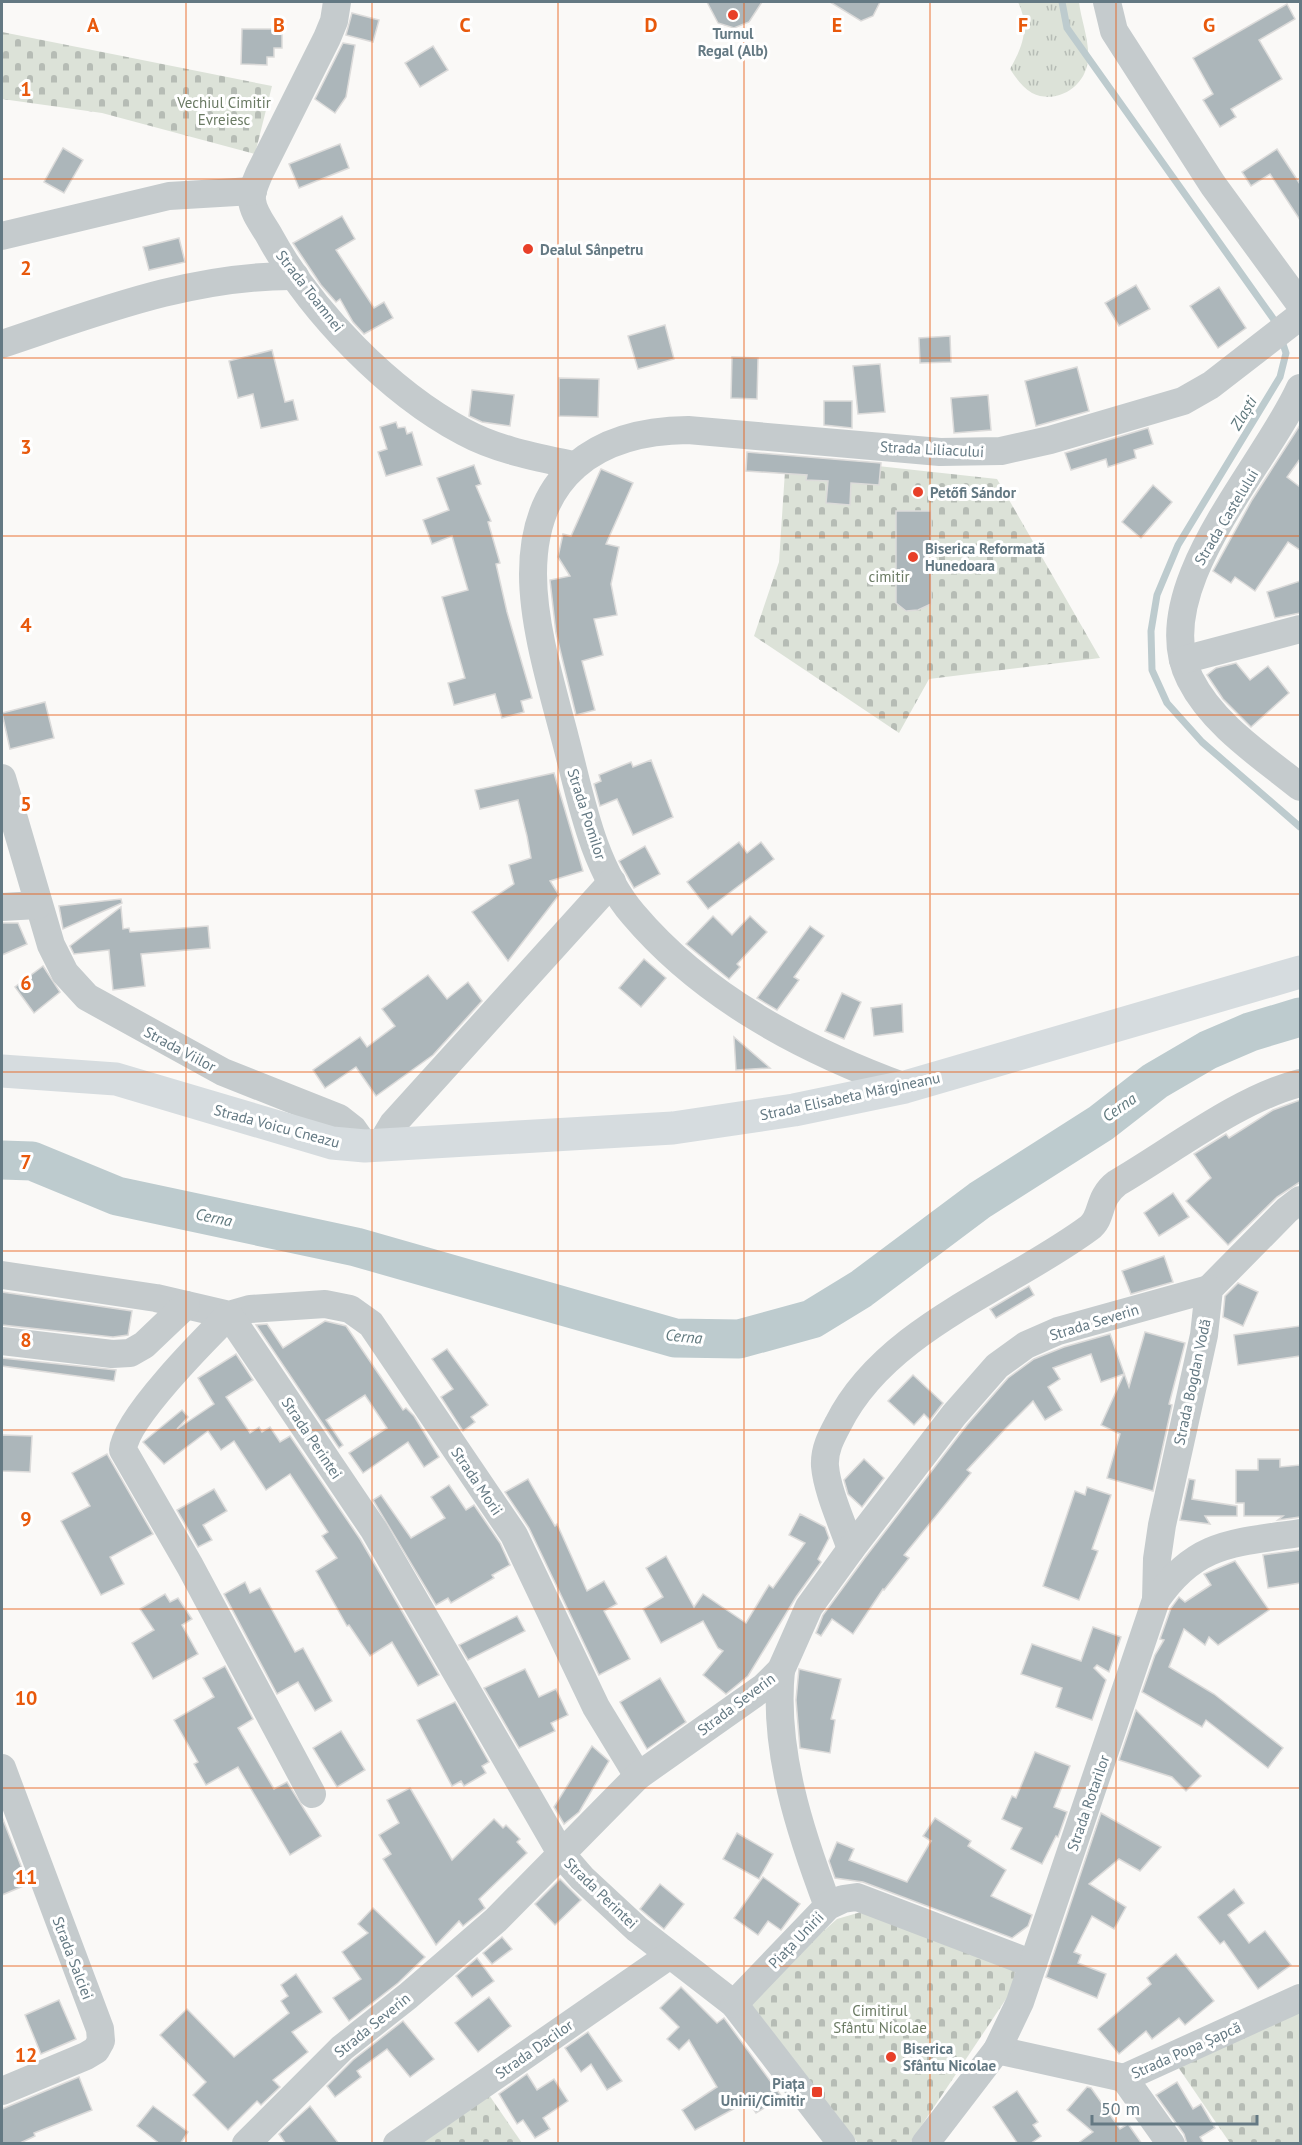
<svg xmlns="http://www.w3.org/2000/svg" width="1302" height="2145" viewBox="0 0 1302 2145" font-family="'PT Sans',sans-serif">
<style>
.grass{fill:url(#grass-tufts)}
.cemetery{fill:url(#cemetery-stones)}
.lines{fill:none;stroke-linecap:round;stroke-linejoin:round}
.stream{stroke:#bdcbce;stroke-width:7}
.river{stroke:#bdcbce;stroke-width:39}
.building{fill:#acb6ba;stroke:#dcdbda;stroke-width:1.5}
.minor{stroke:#c5cbcd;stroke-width:28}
.major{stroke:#d6dcdf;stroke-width:33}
.grid{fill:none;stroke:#e8590c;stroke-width:1.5;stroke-opacity:0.55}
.poi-dot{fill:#e84029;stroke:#fff;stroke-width:2}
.labels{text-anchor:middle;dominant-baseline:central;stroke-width:6;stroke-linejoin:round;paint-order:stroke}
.poi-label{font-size:15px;font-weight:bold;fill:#647983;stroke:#fff;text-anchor:start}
.park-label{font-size:15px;fill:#6a7a63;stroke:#fff}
.street-label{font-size:15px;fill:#647983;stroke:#fff}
.water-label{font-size:16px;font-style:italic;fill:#5f787d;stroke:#fff}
.grid-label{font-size:20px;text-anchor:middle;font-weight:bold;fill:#e8590c;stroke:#fff;stroke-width:6;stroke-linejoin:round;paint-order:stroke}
</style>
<defs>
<pattern id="grass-tufts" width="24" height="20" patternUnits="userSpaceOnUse" patternTransform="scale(1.5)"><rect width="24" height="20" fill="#dce2d8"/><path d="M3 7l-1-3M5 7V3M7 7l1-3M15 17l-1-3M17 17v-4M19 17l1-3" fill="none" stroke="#b6bcb5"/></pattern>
<pattern id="cemetery-stones" width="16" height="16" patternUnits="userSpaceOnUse" patternTransform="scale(1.5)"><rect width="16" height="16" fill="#dce2d8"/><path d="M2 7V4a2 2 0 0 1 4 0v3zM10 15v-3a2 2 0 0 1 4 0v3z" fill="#b6bcb5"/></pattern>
</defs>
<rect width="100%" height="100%" fill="#faf9f7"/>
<path class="grass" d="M1018 2H1079C1081 21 1092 47 1087 66 1081 90 1054 104 1032 93 1022 87 1016 78 1010 69 1023 46 1030 27 1018 2Z"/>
<g class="cemetery">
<polygon points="2,32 272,86 255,154 102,113 2,99"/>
<polygon points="786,456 997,479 1100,658 929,679 899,733 754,636 779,562"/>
<polygon points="861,1912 1015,1968 1014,1987 910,2143 858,2143 747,1999 837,1919"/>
<polygon points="1300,2011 1300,2143 1230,2143 1178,2067"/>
<polygon points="489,2095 522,2143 417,2144"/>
</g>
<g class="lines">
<g class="stream">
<polyline points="1062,2 1067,28 1277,324"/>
<polyline points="1281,338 1286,353 1280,377 1178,545 1157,595 1151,631 1152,670 1167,703 1202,742 1300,827"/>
</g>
<polyline class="river" points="2,1160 32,1161 117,1196 356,1247 675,1338 739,1339 812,1319 861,1289 980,1200 1101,1123 1155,1081 1208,1050 1250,1032 1300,1017"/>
</g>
<g class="building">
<polygon points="707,2 762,2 749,22 734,28 718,23"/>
<polygon points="830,2 880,2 873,16 861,21"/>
<polygon points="1287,4 1295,19 1259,40 1282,79 1231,109 1236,117 1220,127 1203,100 1213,94 1193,58"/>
<polygon points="352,13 379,20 373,42 346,35"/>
<polygon points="242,29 282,29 282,48 274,48 274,57 267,57 267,65 241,64"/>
<polygon points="343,43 355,45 346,97 335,113 315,99"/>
<polygon points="433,46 448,70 420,87 405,63"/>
<polygon points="340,144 349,168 299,188 289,164"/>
<polygon points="63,148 83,160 64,193 44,182"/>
<polygon points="1277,149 1300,184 1300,220 1270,174 1251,186 1242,172"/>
<polygon points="342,216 355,239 336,250 374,308 384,302 393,318 364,334 353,322 340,299 336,302 321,285 293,243"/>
<polygon points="179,238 185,262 149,270 143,247"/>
<polygon points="1136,285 1150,309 1119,326 1105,303"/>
<polygon points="1219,287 1246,328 1218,348 1190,306"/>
<polygon points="665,325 674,359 638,369 628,336"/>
<polygon points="950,336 951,362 920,363 919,338"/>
<polygon points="272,350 285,402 293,400 298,420 261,428 253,394 238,398 229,361"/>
<polygon points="732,357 758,358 757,399 731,398"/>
<polygon points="880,364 885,412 858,414 853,366"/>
<polygon points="1077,367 1089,411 1036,426 1025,381"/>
<polygon points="559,378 599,379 598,417 559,416"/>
<polygon points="472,390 514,395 510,426 482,422 469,416"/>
<polygon points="988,395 991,430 954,433 951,398"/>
<polygon points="824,401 852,401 852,428 824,425"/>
<polygon points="396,422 398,428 405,427 407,434 412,432 422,465 386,476 378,452 387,449 380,427"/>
<polygon points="1300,425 1300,459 1287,477 1300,487 1300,550 1288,542 1255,591 1235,577 1231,583 1213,571 1252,500"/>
<polygon points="1148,428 1153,444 1134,450 1136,458 1108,467 1106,459 1071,470 1065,453"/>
<polygon points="747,452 881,463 879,485 851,483 850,505 826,503 828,481 806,480 807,475 746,471"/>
<polygon points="474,465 481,484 476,486 491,521 488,522 500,563 496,564 507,612 532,698 521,701 524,712 502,718 495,694 454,705 448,683 465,678 442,597 468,590 452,536 432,544 423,520 449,510 437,478"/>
<polygon points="601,469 633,483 606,544 619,547 611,584 617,615 594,619 603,655 582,661 595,710 576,715 556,633 550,580 570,576 558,557 563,534 571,536"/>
<polygon points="1153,485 1172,502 1141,538 1122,522"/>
<polygon points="896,511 931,511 931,604 918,610 906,611 896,603"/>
<polygon points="1300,581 1300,613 1275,618 1267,592"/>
<polygon points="1236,663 1250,680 1268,666 1289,693 1251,727 1223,699 1207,675 1216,668"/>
<polygon points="45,702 54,738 10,749 2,713"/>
<polygon points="651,760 673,817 633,835 617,799 600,806 594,784 601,781 599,775 631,762 633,767"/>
<polygon points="554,773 583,871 550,881 559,895 508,961 472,912 514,884 509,865 531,858 527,836 518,800 480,809 475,790"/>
<polygon points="739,842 747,853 761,842 774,859 708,909 687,882"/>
<polygon points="645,846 660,874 634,888 619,861"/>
<polygon points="121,899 122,903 63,929 59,906"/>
<polygon points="121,907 123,929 129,928 130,932 208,926 210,948 141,954 145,986 113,990 109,950 74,954 70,946"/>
<polygon points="713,916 732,935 750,916 767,932 737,964 740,967 729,979 686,944"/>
<polygon points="2,923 18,923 27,944 2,955"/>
<polygon points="810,926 824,936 794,977 799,980 777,1010 757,998"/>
<polygon points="644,959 666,978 641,1007 619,988"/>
<polygon points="43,966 60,992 34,1013 15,987"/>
<polygon points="428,975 447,999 468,982 482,1001 433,1055 376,1096 356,1067 325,1088 313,1070 360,1037 367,1047 395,1026 382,1009"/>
<polygon points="842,993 861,1002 844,1039 825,1031"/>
<polygon points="902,1004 903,1032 874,1036 871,1008"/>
<polygon points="734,1037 770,1068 736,1070"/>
<polygon points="1300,1100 1300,1182 1277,1197 1228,1245 1186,1201 1211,1178 1194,1154 1226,1134 1229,1138 1273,1110"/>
<polygon points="1173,1193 1189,1217 1159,1236 1144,1213"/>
<polygon points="1164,1256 1173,1282 1131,1294 1122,1271"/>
<polygon points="1238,1283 1258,1292 1243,1326 1223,1317 1225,1296"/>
<polygon points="1029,1286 1034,1295 996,1318 990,1309"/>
<polygon points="2,1292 132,1311 128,1335 113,1337 2,1325"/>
<polygon points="325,1321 346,1326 403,1410 406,1408 414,1416 439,1457 424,1467 408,1442 363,1473 349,1453 387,1428 365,1395 326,1420 343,1445 339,1448 256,1325 267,1324 283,1348"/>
<polygon points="1300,1326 1300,1356 1238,1365 1234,1335"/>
<polygon points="1145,1332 1185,1343 1169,1404 1172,1405 1153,1491 1107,1478 1120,1434 1101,1425 1124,1374 1101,1382 1091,1354 1053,1368 1060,1379 1048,1387 1062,1410 1045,1420 1033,1401 1006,1428 967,1470 971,1473 904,1555 909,1558 884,1590 883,1589 853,1634 832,1619 821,1636 816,1633 823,1615 864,1559 967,1425 1008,1378 1034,1359 1064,1347 1110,1334 1129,1387"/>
<polygon points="447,1349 488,1405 471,1417 475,1422 463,1431 441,1397 453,1389 432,1359"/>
<polygon points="236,1354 253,1380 226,1397 250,1433 259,1427 262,1432 270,1427 280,1442 290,1436 360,1539 439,1675 418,1686 392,1642 370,1656 349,1625 347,1626 316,1571 337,1558 322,1536 328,1532 290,1474 266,1490 234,1441 221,1450 208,1431 164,1464 143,1442 182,1410 188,1417 177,1429 214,1404 198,1378"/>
<polygon points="2,1358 116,1370 114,1381 2,1366"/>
<polygon points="913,1375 943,1403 930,1420 924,1414 914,1425 888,1401"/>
<polygon points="2,1435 32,1436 30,1472 2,1471"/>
<polygon points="107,1454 153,1534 110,1557 124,1584 101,1595 61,1521 90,1506 72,1473"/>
<polygon points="864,1459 884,1478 862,1507 848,1494 844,1480"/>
<polygon points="1258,1459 1280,1459 1280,1467 1300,1465 1300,1517 1278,1520 1283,1516 1244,1516 1244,1503 1236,1503 1236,1470 1258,1470"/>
<polygon points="528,1479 555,1526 557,1524 587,1591 604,1581 617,1604 604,1611 630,1659 599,1675 529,1528 505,1492"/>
<polygon points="1189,1479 1195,1480 1192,1499 1237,1506 1237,1516 1205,1516 1210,1524 1180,1520"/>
<polygon points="449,1485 466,1510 474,1505 500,1543 510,1565 492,1575 494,1578 451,1603 448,1598 436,1605 373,1500 381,1495 411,1538 445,1518 431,1497"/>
<polygon points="1087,1487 1111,1495 1092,1549 1098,1551 1079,1600 1043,1586 1075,1491 1085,1495"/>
<polygon points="214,1489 227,1511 203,1525 212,1540 198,1547 177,1510"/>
<polygon points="800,1514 825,1527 829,1538 818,1559 821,1562 796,1597 748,1676 726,1694 703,1675 723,1651 718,1648 703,1621 661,1643 643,1609 663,1597 646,1568 666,1556 694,1607 703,1594 746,1623 769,1585 773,1588 805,1543 789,1535"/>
<polygon points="1300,1550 1300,1583 1268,1588 1263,1555"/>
<polygon points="1235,1561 1269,1610 1218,1645 1209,1637 1205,1645 1184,1629 1169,1667 1214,1694 1283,1748 1268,1768 1206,1720 1202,1727 1142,1692 1155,1655 1164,1640 1160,1639 1171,1608 1179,1597 1185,1602 1211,1585 1204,1574"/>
<polygon points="245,1582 250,1593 260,1588 295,1652 303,1648 332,1701 315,1711 298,1682 277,1694 224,1594"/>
<polygon points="165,1594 170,1602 178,1598 192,1619 182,1625 198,1654 153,1679 132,1643 154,1630 140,1609"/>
<polygon points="517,1616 525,1631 468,1660 459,1645"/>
<polygon points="1093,1627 1121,1637 1109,1672 1097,1665 1094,1668 1106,1680 1092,1720 1056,1707 1062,1688 1021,1674 1032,1644 1081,1661"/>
<polygon points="225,1666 253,1719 238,1728 274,1789 287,1782 321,1836 290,1855 238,1767 206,1785 194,1764 198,1762 174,1720 214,1697 203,1678"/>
<polygon points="525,1669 539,1697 556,1689 568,1715 551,1723 555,1731 519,1748 484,1688"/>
<polygon points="799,1669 841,1679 831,1719 835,1720 830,1753 800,1748 796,1700"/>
<polygon points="660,1678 686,1722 647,1749 620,1702"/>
<polygon points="455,1702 489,1762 482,1766 486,1773 464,1786 461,1781 452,1786 417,1720"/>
<polygon points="1136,1710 1201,1776 1186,1791 1172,1777 1119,1760"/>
<polygon points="341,1731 365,1770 337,1787 313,1748"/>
<polygon points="592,1746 609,1761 579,1812 564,1824 554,1807"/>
<polygon points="1035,1752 1070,1766 1054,1807 1067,1812 1058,1837 1056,1836 1042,1864 1011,1849 1022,1828 1002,1819 1012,1796 1016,1798"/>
<polygon points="410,1788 452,1860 494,1819 503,1828 506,1825 520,1839 517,1842 527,1853 479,1899 485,1908 463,1926 459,1921 436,1945 383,1859 391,1854 379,1835 399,1823 387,1800"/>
<polygon points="1101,1813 1161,1847 1140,1871 1119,1859 1089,1884 1126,1907 1114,1929 1092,1916 1074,1952 1081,1955 1078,1963 1106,1974 1097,1998 1046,1977"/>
<polygon points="2,1817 28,1884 2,1895"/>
<polygon points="935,1818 971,1841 968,1846 1006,1870 991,1896 1032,1915 1028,1926 1012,1938 863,1882 835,1878 829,1861 837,1842 854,1849 849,1860 907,1882 931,1841 923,1836"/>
<polygon points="737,1833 773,1854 759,1879 723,1859"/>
<polygon points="763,1877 800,1904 781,1930 768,1921 758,1935 734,1918"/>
<polygon points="560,1879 581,1900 555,1925 535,1904"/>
<polygon points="660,1884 684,1904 664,1929 640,1909"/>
<polygon points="1234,1889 1244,1903 1228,1915 1249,1943 1265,1931 1291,1965 1258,1989 1224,1941 1220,1944 1198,1917"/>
<polygon points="373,1908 425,1957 398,1983 349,2021 333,1998 361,1979 342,1952 368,1933 358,1924"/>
<polygon points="502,1937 512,1949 492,1964 483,1953"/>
<polygon points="1176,1954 1214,2001 1185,2025 1179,2018 1152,2039 1146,2031 1119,2054 1098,2029 1151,1984 1147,1978"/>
<polygon points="477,1958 494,1981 472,1997 456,1976"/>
<polygon points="296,1974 322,2012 292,2032 308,2052 273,2080 280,2087 261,2105 257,2101 228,2130 193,2095 206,2082 160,2035 187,2009 234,2057 289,2013 281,2001 288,1996 281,1985"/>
<polygon points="681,1987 717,2023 724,2018 782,2097 756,2113 748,2101 695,2130 682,2110 717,2087 689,2040 679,2050 667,2039 679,2027 660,2008"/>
<polygon points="489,1997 511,2026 478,2052 455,2023"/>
<polygon points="59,2000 76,2039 41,2054 25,2015"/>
<polygon points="403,2021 434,2059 410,2077 387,2049 357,2071 361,2077 335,2097 327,2086 353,2060"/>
<polygon points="588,2032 622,2081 607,2090 591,2064 581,2072 565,2048"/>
<polygon points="527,2074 537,2090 554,2079 568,2101 543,2118 550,2129 535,2138 523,2120 517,2124 499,2094"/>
<polygon points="79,2077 92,2110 34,2133 35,2136 18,2144 2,2144 2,2109"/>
<polygon points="1177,2082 1193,2109 1201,2104 1215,2128 1200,2137 1204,2144 1187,2144 1184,2134 1156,2095"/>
<polygon points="1087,2087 1091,2088 1120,2129 1128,2124 1142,2144 1077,2144 1093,2132 1067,2110"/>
<polygon points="1017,2091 1038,2122 1033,2125 1041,2136 1030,2144 1018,2144 993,2107"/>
<polygon points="153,2106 188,2132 180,2144 160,2144 137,2126"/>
<polygon points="310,2106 339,2144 286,2144 279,2134"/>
</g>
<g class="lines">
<g class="minor">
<path d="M337 2 334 21 327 38 259 174C256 182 251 191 252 200 253 213 264 226 270 237 311 312 389 392 464 432 497 450 536 457 573 465"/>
<polyline points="1107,2 1114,31 1213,185 1300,304"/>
<polyline points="2,236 169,196 253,191"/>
<path d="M2 344C98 312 192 275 295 276"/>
<path d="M1300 388C1265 467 1145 590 1190 679 1213 725 1262 756 1300 787"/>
<polyline points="1183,660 1300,629"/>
<polyline points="2,778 51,945 65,973 87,997 223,1072 339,1118 353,1129 365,1146"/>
<polyline points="2,907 38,905"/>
<path d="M905 1087C804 1050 704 998 633 914 592 866 581 798 565 738 552 688 533 626 533 574 533 476 595 431 688 430L940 452 1001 451 1050 440 1183 401 1211 385 1300 316"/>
<polyline points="386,1147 387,1134 393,1124 612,882"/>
<polyline points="2,1275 156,1298 229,1315 250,1309 325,1304 350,1309 371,1324 514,1535 596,1707 638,1776"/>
<polyline points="2,1341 112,1354 130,1353 144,1345 186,1305"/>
<path d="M851 1549C843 1525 827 1491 825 1466 824 1450 831 1437 838 1424 885 1329 1008 1288 1089 1228 1104 1217 1096 1199 1117 1183 1172 1151 1240 1098 1300 1083"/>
<polyline points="1156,1600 1157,1559 1162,1525 1204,1335 1209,1289 1287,1210 1300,1200"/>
<path d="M781 1670C773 1750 800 1832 828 1906"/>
<polyline points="2,1768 100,2029 101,2041 96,2050 86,2056 2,2091"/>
<path d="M312 1794 190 1566 123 1450C125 1419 205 1339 229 1315L374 1530 562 1855 582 1878 637 1929 734 2004 842 2144"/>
<polyline points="734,2004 828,1906 843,1899 857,1897 1033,1964"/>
<polyline points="997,2050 1124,2078 1300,1998"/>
<polyline points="1124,2078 1171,2144"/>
<polyline points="246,2144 342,2048 408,1996 496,1920 638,1776 764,1687 781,1670 809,1607 851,1549 954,1415 997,1366 1026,1345 1058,1331 1209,1289"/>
<polyline points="397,2144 670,1955"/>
<path d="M925 2144 997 2050 1020 2002 1156 1600C1196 1541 1235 1543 1300 1533"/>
</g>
<polyline class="major" points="2,1071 116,1079 332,1143 365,1146 673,1128 794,1110 905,1087 1300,972"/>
</g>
<path class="grid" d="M186 2V2144M372 2V2144M558 2V2144M744 2V2144M930 2V2144M1116 2V2144M2 179H1300M2 358H1300M2 536H1300M2 715H1300M2 894H1300M2 1072H1300M2 1251H1300M2 1430H1300M2 1609H1300M2 1788H1300M2 1966H1300"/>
<g class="poi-dot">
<circle cx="733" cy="15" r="6"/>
<circle cx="528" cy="249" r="6"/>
<circle cx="918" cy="492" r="6"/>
<circle cx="913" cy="557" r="6"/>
<circle cx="891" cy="2057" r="6"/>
<rect x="811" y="2086" width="12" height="12" rx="3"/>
</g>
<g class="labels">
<g class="poi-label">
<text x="733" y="33" text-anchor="middle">Turnul<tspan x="733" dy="17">Regal (Alb)</tspan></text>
<text x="540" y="249">Dealul Sânpetru</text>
<text x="930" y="492">Petőfi Sándor</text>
<text x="925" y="548">Biserica Reformată<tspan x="925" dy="17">Hunedoara</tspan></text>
<text x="903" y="2048">Biserica<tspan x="903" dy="17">Sfântu Nicolae</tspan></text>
<text x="805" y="2083" text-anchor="end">Piața<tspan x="805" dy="17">Unirii/Cimitir</tspan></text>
</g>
<g class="park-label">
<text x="224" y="102">Vechiul Cimitir<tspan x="224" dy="17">Evreiesc</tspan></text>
<text x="889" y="576">cimitir</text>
<text x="880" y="2010">Cimitirul<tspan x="880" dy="17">Sfântu Nicolae</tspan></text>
</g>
<g class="street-label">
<text transform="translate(310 291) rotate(52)">Strada Toamnei</text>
<text transform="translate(932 449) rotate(3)">Strada Liliacului</text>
<text transform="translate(1226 517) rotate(-59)">Strada Castelului</text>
<text transform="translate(587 814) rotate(72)">Strada Pomilor</text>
<text transform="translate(180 1049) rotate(28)">Strada Viilor</text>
<text transform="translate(850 1096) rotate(-12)">Strada Elisabeta Mărgineanu</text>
<text transform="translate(277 1126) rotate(15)">Strada Voicu Cneazu</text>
<text transform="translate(1094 1322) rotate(-17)">Strada Severin</text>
<text transform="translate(1192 1382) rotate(-78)">Strada Bogdan Vodă</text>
<text transform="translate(312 1438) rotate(56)">Strada Perintei</text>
<text transform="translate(477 1481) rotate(56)">Strada Morii</text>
<text transform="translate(736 1704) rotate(-37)">Strada Severin</text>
<text transform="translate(1088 1803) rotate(-71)">Strada Rotarilor</text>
<text transform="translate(601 1893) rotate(44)">Strada Perintei</text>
<text transform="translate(796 1940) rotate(-46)">Piața Unirii</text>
<text transform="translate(73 1958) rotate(69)">Strada Salciei</text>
<text transform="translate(372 2025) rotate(-39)">Strada Severin</text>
<text transform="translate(534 2049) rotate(-35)">Strada Dacilor</text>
<text transform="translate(1186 2050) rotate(-24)">Strada Popa Șapcă</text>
</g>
<g class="water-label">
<text transform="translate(1243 413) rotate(-59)">Zlaști</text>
<text transform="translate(1119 1107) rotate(-35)">Cerna</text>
<text transform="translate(214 1217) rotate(12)">Cerna</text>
<text transform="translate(684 1336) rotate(6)">Cerna</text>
</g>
</g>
<g class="grid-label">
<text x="93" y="32">A</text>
<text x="279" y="32">B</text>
<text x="465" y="32">C</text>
<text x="651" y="32">D</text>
<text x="837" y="32">E</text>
<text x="1023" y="32">F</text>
<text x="1209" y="32">G</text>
<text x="26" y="96">1</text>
<text x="26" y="275">2</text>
<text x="26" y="454">3</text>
<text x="26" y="632">4</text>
<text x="26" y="811">5</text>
<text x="26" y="990">6</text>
<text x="26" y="1169">7</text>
<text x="26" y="1347">8</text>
<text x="26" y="1526">9</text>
<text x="26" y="1705">10</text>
<text x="26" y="1884">11</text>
<text x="26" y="2062">12</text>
</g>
<rect width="1302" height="2145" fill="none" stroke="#647983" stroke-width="6"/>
<path d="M1092 2115v9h165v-9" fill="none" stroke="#647983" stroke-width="3"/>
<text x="1101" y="2115" font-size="18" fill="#647983" stroke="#ffffff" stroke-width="4.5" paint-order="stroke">50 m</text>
</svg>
